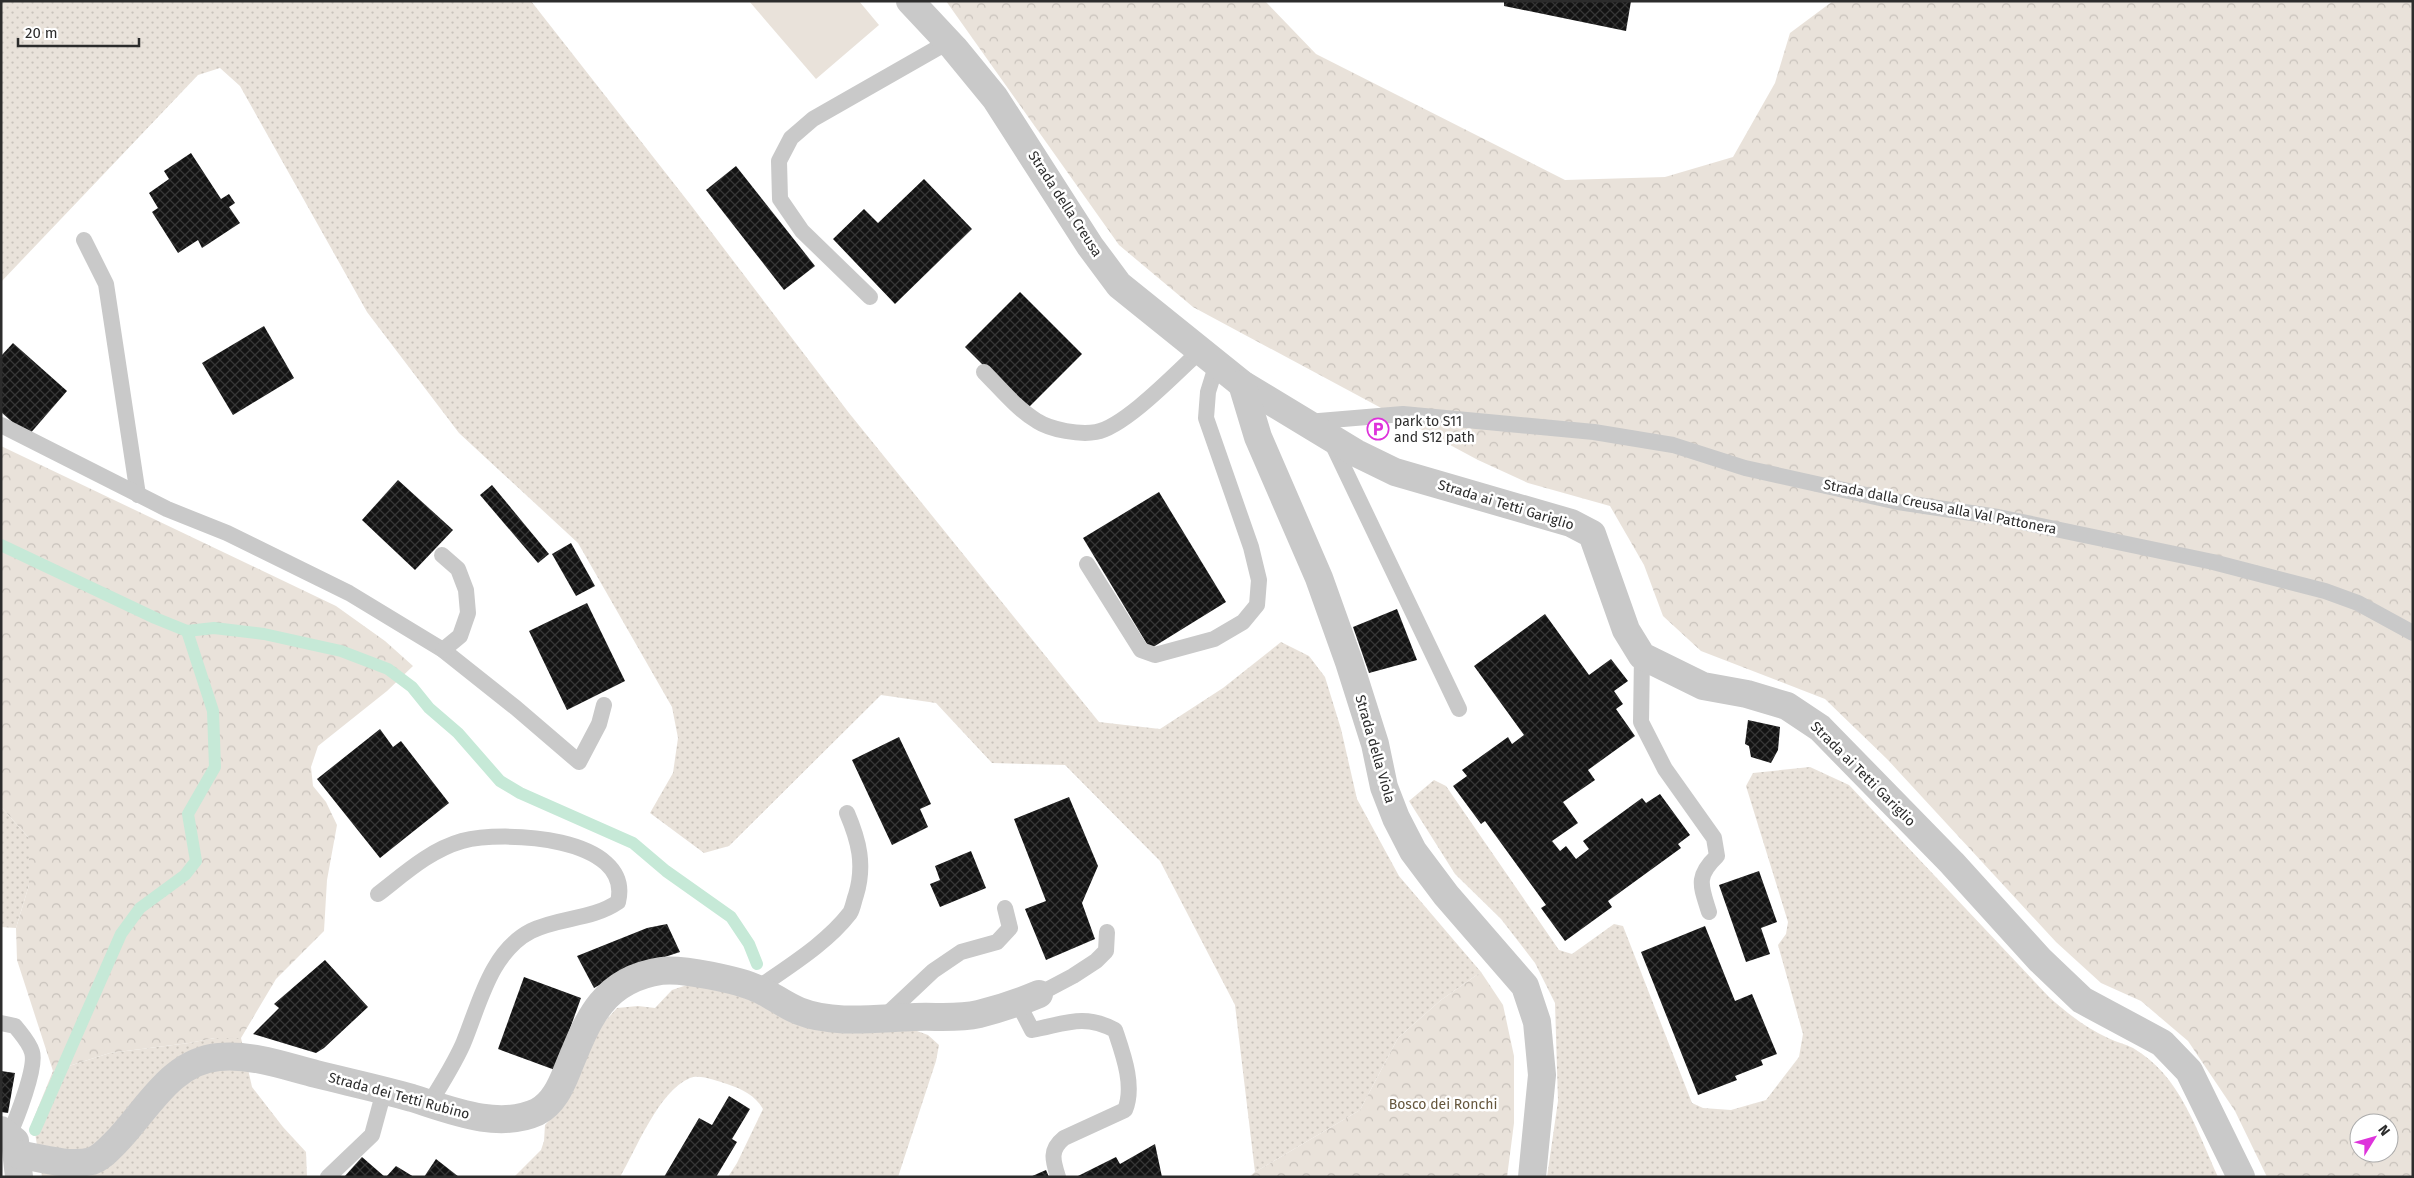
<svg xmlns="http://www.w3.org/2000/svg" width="2414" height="1178" viewBox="0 0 2414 1178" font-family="'Fira Sans',sans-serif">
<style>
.grass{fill:url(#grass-dots)}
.forest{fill:url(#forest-crowns);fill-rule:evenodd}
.pitch{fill:#e9e2da}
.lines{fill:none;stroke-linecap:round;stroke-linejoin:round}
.stream{stroke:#c6e9d7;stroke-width:12}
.building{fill:url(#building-cross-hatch)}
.service{stroke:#c9c9c9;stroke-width:16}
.minor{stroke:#c9c9c9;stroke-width:28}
.labels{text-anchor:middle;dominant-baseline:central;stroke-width:5;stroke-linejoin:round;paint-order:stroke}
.street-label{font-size:14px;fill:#2c2c2c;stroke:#fff}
.poi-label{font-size:14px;fill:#2c2c2c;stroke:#fff;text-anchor:start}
.park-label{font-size:14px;fill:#65563c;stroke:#fff}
</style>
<defs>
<pattern id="grass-dots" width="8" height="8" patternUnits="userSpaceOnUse" patternTransform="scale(1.25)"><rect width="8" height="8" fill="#e9e2da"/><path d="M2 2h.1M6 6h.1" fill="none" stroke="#c8c2bb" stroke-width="1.8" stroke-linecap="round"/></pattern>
<pattern id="forest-crowns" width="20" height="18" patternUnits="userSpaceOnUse" patternTransform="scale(1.25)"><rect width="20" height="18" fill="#e9e2da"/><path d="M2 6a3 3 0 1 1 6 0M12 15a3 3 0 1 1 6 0" fill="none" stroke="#c8c2bb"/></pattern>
<pattern id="building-cross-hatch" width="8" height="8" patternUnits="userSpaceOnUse" patternTransform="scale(1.25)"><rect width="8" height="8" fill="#131313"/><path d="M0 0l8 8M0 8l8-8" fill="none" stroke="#363636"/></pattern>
</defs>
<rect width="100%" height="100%" fill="#fff"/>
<g class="grass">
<polygon points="1,1 531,1 690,204 849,413 1099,722 1160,729 1223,688 1281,642 1309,656 1325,677 1341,729 1357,799 1399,876 1481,972 1441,1000 1398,1038 1360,1110 1255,1172 1235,1005 1160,861 1065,765 992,763 936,703 881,695 729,846 704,853 650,813 673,773 678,738 672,707 578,543 459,433 367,312 240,86 220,68 198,75 1,282"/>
<path d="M1810 767 1849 785 2049 997C2067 1013 2086 1028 2108 1038 2116 1042 2125 1044 2133 1048 2180 1075 2197 1131 2218 1177H1547L1558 1101 1555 1003 1535 963 1501 919 1455 874 1409 801 1434 780 1446 786 1559 950 1572 954 1614 924 1623 926 1692 1103 1703 1108 1731 1110 1766 1100 1799 1057 1803 1034 1778 945 1786 934 1788 922 1746 786 1753 773Z"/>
<polygon points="1,807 29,838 29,885 16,928 1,927"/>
<path d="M693 983 917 1031 928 1035 939 1045 936 1061 898 1177H728L737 1163 763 1109C755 1095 742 1089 727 1084 717 1081 700 1074 690 1078 658 1092 637 1148 620 1177H514L541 1150 544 1141 545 1125 563 1105 599 1028 617 1008 638 1006 655 1008 672 990Z"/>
<polygon points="215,1038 241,1038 252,1087 283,1127 306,1152 307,1177 42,1177 33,1120 53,1071 110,1053 189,1043"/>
</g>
<g class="forest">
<path d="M946 1H1265L1316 54 1565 180 1665 177 1733 157 1775 83 1790 33 1833 1H2413V1177H2267L2235 1111 2188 1041 2141 1001 2101 983 2056 942 1887 759 1825 699 1701 651 1663 616 1644 565 1610 506 1528 483 1478 460 1193 307 1119 245ZM2359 1123H2389V1153H2359Z"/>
<polygon points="1,446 336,606 385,641 413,666 387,691 318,746 311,767 313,786 326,802 337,825 327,880 324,931 276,979 241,1038 215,1038 189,1043 110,1053 53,1071 17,960 16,928 29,885 29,838 1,807"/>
<polygon points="1481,972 1503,1005 1514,1056 1514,1123 1507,1177 1249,1177 1255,1172 1360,1110 1398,1038 1441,1000"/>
</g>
<polygon class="pitch" points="749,1 859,1 879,25 816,79"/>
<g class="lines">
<g class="stream">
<polyline points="1,545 155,618 187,631 214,628 264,634 341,651 388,669 412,687 429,708 458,733 500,781 520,793 633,843 666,871 731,917 749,944 757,964"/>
<polyline points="35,1130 121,934 140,908 185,875 196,861 188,814 215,767 213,711 187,631"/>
</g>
</g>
<g class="building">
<polygon points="1504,1 1631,1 1626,31 1504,6"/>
<polygon points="191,153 221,199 229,194 235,203 229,207 240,223 202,248 198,240 178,253 152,212 158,208 149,193 169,179 164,171"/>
<polygon points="736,166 815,266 784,290 706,190"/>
<polygon points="924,179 972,229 895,304 833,239 864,209 878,223"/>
<polygon points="1020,292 1082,354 1027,409 965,347"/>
<polygon points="264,326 294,378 233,415 202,363"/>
<polygon points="13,343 67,391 28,436 1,412 1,356"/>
<polygon points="398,480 453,530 415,570 362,520"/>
<polygon points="492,485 549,554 538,563 480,495"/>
<polygon points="1159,492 1226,602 1150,649 1083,538"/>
<polygon points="571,543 595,586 576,596 552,554"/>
<polygon points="587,603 625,681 567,710 529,631"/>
<polygon points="1397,609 1417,660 1369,673 1353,627"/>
<polygon points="1545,614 1589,675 1611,659 1628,681 1614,691 1623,704 1616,709 1635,736 1588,770 1595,780 1563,802 1578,823 1552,841 1560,851 1566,846 1576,859 1589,849 1583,841 1642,798 1646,803 1660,794 1690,835 1678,844 1681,848 1608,901 1612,907 1565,941 1541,908 1546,905 1485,821 1481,824 1453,786 1467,776 1462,770 1508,737 1512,744 1524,735 1474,666"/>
<polygon points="1748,720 1780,727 1778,750 1771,763 1751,757 1749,746 1745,744"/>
<polygon points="380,729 393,747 401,741 449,803 380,858 317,779"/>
<polygon points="899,737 931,804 920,809 928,827 892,845 852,760"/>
<polygon points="1069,797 1098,866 1082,903 1095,939 1046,960 1025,909 1046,901 1014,819"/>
<polygon points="971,851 986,888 940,907 930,884 940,880 935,866"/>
<polygon points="1759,871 1777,922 1761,928 1770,954 1746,962 1719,885"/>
<polygon points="667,924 680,952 631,968 594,988 577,956 647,928"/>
<polygon points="1705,926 1735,1001 1752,994 1777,1054 1761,1060 1763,1065 1735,1076 1737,1080 1698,1095 1641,952"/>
<polygon points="325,960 368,1007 324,1048 316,1053 253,1034 279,1008 274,1004"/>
<polygon points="524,977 581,998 555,1070 498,1049"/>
<polygon points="1,1071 15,1073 8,1113 1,1112"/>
<polygon points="729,1096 750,1109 732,1139 737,1142 716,1177 664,1177 699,1118 712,1125"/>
<polygon points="1155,1144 1162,1177 1076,1177 1116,1157 1120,1164"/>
<polygon points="362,1157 385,1177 344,1177"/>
<polygon points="436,1159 459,1177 424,1177"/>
<polygon points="396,1166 414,1177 386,1177"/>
<polygon points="1046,1170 1049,1177 1030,1177"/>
</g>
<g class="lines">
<g class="service">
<polyline points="84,240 106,284 138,495"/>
<polyline points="870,297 802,231 780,199 779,161 791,138 813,119 948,42"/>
<path d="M984 372C1001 389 1017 409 1037 421 1051 430 1080 435 1096 432 1125 427 1178 371 1201 350"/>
<polyline points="1307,422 1403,414 1594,432 1673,445 1745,468 1898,502 1998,517 2213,562 2325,591 2358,603 2413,633"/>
<polyline points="1,425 167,509 227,533 349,593 443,650 516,708 579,762 599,724 604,705"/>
<polyline points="1331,441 1459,709"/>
<polyline points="442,555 458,569 466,590 468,613 460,636 443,650"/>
<polyline points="1087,564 1141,650 1155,655 1214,639 1243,622 1257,605 1259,580 1251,547 1206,418 1208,392 1217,363"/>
<path d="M1642 656 1641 722 1665 769 1714 838 1717 856C1695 877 1701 886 1709 912"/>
<path d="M378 894C404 874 430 850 462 841 502 830 634 836 618 902 592 920 559 917 531 931 490 952 479 1006 463 1044 454 1064 441 1085 429 1104"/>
<path d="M758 988C789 966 826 944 850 913 853 908 854 900 856 895 865 865 859 841 847 813"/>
<polyline points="1039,994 1073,976 1096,961 1106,951 1107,932"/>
<path d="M1018 1003 1032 1030C1065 1024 1083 1013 1115 1030 1123 1054 1135 1086 1125 1110L1064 1138C1049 1150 1053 1161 1058 1177"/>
<polyline points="883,1018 933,971 961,952 997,942 1010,928 1005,908"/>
<path d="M1 1023 15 1026C21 1034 29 1042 32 1052 37 1067 16 1120 9 1135"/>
<polyline points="328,1177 372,1135 384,1091"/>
</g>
<g class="minor">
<polyline points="910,1 954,48 995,98 1090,246 1119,285 1242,384 1356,453 1395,472 1571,523 1592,534 1626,630 1642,656 1703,686 1747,694 1787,706 1820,728 1952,863 2040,960 2082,1000 2162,1043 2189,1071 2241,1177"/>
<polyline points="1242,384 1258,437 1319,578 1349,662 1375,744 1384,787 1396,818 1413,851 1446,895 1525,986 1537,1022 1542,1075 1532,1177"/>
<polyline points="1,1130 15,1141 19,1177"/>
<path d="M17 1154C40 1158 69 1167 92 1161 101 1158 108 1150 115 1143 146 1112 170 1061 219 1057 252 1054 285 1066 316 1074 348 1082 381 1089 412 1098 450 1110 498 1130 537 1112 553 1104 561 1086 567 1071 587 1022 601 980 661 971 682 968 739 980 758 989 772 995 784 1005 799 1011 834 1025 878 1018 915 1017 936 1016 957 1019 979 1014 999 1009 1020 1002 1039 994"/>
</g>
</g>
<defs>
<g id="parking-ring" transform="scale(1.125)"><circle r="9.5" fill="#fff" stroke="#de33db" stroke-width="1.5"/><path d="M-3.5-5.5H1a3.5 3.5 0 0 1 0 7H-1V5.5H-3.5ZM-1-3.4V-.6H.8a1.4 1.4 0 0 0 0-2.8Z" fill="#de33db"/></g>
</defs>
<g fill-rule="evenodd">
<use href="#parking-ring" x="1378" y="429"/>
</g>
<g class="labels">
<g class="street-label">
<text transform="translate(1065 204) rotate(57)">Strada della Creusa</text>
<text transform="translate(1506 505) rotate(17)">Strada ai Tetti Gariglio</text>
<text transform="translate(1940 507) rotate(11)">Strada dalla Creusa alla Val Pattonera</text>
<text transform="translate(1375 749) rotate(74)">Strada della Viola</text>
<text transform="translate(1863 774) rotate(45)">Strada ai Tetti Gariglio</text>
<text transform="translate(399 1096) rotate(15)">Strada dei Tetti Rubino</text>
</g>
<g class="poi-label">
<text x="1394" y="421">park to S11<tspan x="1394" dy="16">and S12 path</tspan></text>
</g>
<g class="park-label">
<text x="1443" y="1104">Bosco dei Ronchi</text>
</g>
</g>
<rect width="2414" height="1178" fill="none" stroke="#2c2c2c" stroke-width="5"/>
<g transform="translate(2374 1138) rotate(53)"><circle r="24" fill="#ffffff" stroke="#ababab"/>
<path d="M0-4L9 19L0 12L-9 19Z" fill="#de33db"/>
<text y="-8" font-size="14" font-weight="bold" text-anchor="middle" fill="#2c2c2c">N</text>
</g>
<path d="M18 38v8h121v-8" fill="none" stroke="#2c2c2c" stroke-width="2.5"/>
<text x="25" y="38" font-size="15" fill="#2c2c2c" stroke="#ffffff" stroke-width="4" paint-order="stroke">20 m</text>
</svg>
